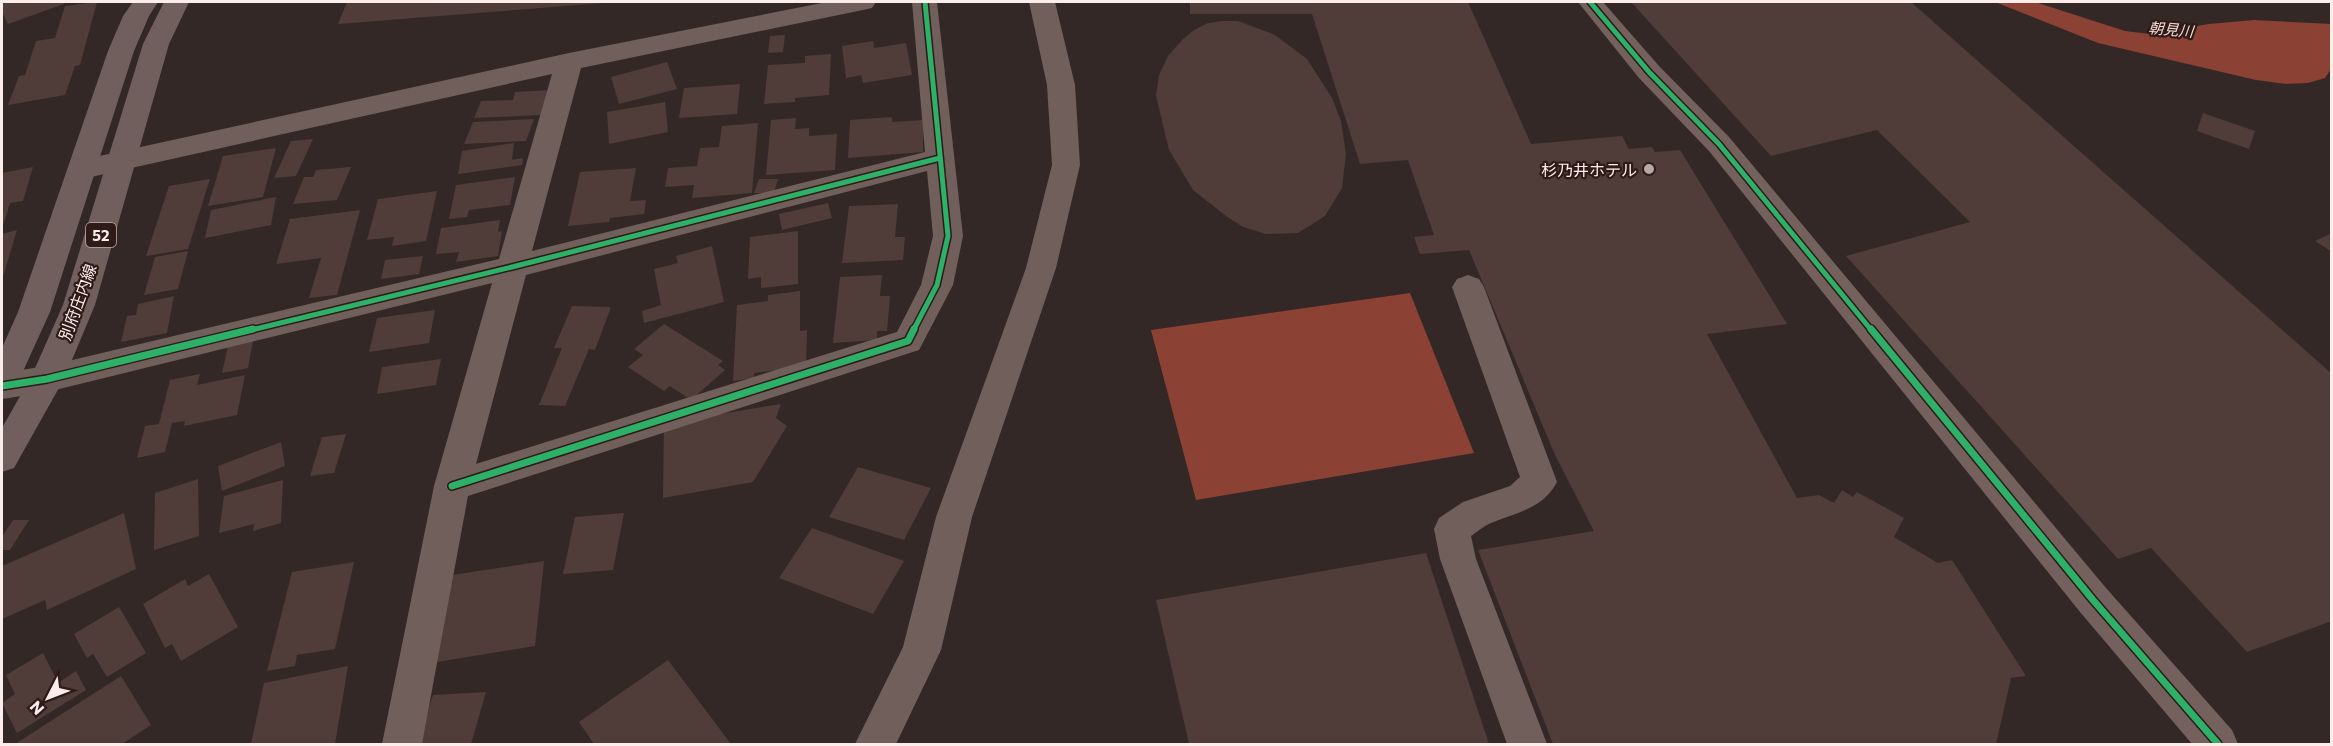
<svg xmlns="http://www.w3.org/2000/svg" width="2333" height="746" viewBox="0 0 2333 746" font-family="Commissioner,'Noto Sans JP',sans-serif">
<style>
.water{fill:#8c4135}
.building{fill:#503c39}
.lines{fill:none;stroke-linecap:round;stroke-linejoin:round}
.street{fill:#715f5c;fill-rule:evenodd}
.secondary{fill:#74615d;fill-rule:evenodd}
.primary{fill:#705f5d;fill-rule:evenodd}
.cycleway-far1-casing{stroke:#2e1b17;stroke-width:8}
.cycleway-casing{stroke:#2e1b17;stroke-width:10}
.cycleway-far1{stroke:#2db169;stroke-width:5}
.cycleway{stroke:#2db169;stroke-width:7}
.poi-dot{fill:#b5a8a5;stroke:#2e1b17;stroke-width:2}
.labels{text-anchor:middle;dominant-baseline:central;stroke-width:4.5;stroke-linejoin:round;paint-order:stroke}
.far-water-label{font-size:15px;font-style:italic;fill:#f3dad5;stroke:#2e1b17}
.shield{fill:#2e1b17;stroke:#beaeab;stroke-width:1.5}
.shield-label{font-size:15px;font-weight:bold;fill:#fbedea}
.poi-label{font-size:16px;fill:#fbedea;stroke:#2e1b17;text-anchor:end}
.street-label{font-size:16px;fill:#fbedea;stroke:#2e1b17}
</style>
<rect width="100%" height="100%" fill="#332826"/>
<g class="water">
<polygon points="1995,2 2035,2 2125,31 2150,34 2209,24 2254,20 2331,24 2331,69 2325,78 2308,83 2286,84 2256,80 2098,43"/>
<polygon points="1410,293 1474,453 1196,500 1151,330"/>
</g>
<g class="building">
<polygon points="2,2 63,2 64,4 8,24 2,12"/>
<polygon points="97,2 80,65 75,66 65,95 8,105 19,76 25,75 36,41 55,38 65,6"/>
<polygon points="347,2 604,2 604,3 338,24"/>
<polygon points="1190,2 1468,2 1531,144 1622,136 1629,149 1652,147 1655,152 1680,150 1787,324 1707,334 1797,498 1819,495 1834,503 1842,490 1853,497 1857,492 1904,518 1894,537 1938,563 1952,560 2026,676 2011,678 1996,744 1553,744 1478,550 1594,531 1555,455 1469,250 1420,254 1414,237 1434,235 1408,160 1360,164 1312,14 1190,14"/>
<polygon points="1631,2 1911,2 2332,374 2332,621 2247,652 2151,548 2118,559 1846,256 1970,222 1877,130 1771,156"/>
<polygon points="1223,21 1238,21 1275,35 1307,59 1332,98 1341,121 1346,154 1342,188 1325,216 1298,233 1266,234 1243,227 1226,216 1193,190 1169,150 1156,96 1159,75 1168,56 1183,39 1194,30 1208,23"/>
<polygon points="785,35 783,52 768,53 770,36"/>
<polygon points="873,41 874,48 906,43 912,75 863,83 861,75 846,78 842,46"/>
<polygon points="831,54 829,95 795,98 795,102 764,104 768,65 805,63 805,56"/>
<polygon points="667,62 677,89 619,104 611,77"/>
<polygon points="740,84 737,114 679,118 684,88"/>
<polygon points="550,90 542,115 474,118 481,101 513,100 515,92"/>
<polygon points="665,102 668,132 609,144 607,112"/>
<polygon points="2203,113 2255,131 2249,149 2197,131"/>
<polygon points="892,117 892,122 923,120 923,152 848,158 850,120"/>
<polygon points="796,118 795,129 809,128 809,136 837,134 835,170 766,175 771,120"/>
<polygon points="534,119 526,141 464,144 473,122"/>
<polygon points="758,123 752,193 692,198 694,185 665,187 668,168 697,166 700,148 719,147 722,126"/>
<polygon points="313,139 296,176 274,178 291,141"/>
<polygon points="514,143 512,160 523,158 522,165 458,174 462,151"/>
<polygon points="276,148 263,197 208,206 223,156"/>
<polygon points="33,167 23,201 10,203 2,229 2,173"/>
<polygon points="351,167 337,200 293,204 304,177 313,177 316,170"/>
<polygon points="636,168 630,201 646,200 644,214 610,218 609,222 568,226 580,172"/>
<polygon points="515,177 510,205 469,210 467,217 449,219 456,185"/>
<polygon points="210,179 188,249 146,256 169,186"/>
<polygon points="759,179 778,179 774,193 754,193"/>
<polygon points="437,191 426,241 392,246 394,237 367,240 378,199"/>
<polygon points="276,197 271,225 205,238 211,210"/>
<polygon points="828,203 832,218 782,230 779,214"/>
<polygon points="898,204 895,237 905,237 903,260 842,263 849,206"/>
<polygon points="360,210 337,295 309,298 321,258 276,264 290,219"/>
<polygon points="500,220 498,232 502,231 498,256 456,262 459,252 436,254 441,228"/>
<polygon points="17,230 2,280 2,234"/>
<polygon points="798,231 798,284 761,288 761,277 748,279 750,237"/>
<polygon points="2332,233 2332,252 2315,241"/>
<polygon points="712,246 724,302 644,323 642,311 661,305 654,269 678,263 676,256"/>
<polygon points="188,251 178,289 144,295 155,257"/>
<polygon points="423,256 419,274 381,279 385,260"/>
<polygon points="882,275 880,296 890,296 887,331 877,331 877,340 833,343 840,277"/>
<polygon points="800,291 800,331 807,330 806,367 754,373 754,378 733,381 737,305 768,301 768,295"/>
<polygon points="174,296 167,333 121,342 127,316 136,315 138,304"/>
<polygon points="572,306 611,307 595,350 589,349 565,406 539,405 562,348 554,348"/>
<polygon points="435,310 429,343 369,352 377,318"/>
<polygon points="664,324 723,361 718,365 725,370 691,400 670,386 664,391 628,367 643,355 634,349"/>
<polygon points="253,341 248,368 222,373 228,346"/>
<polygon points="441,359 436,385 377,394 382,367"/>
<polygon points="200,374 197,385 245,375 237,415 184,426 185,421 172,423 165,452 137,458 145,426 159,424 170,380"/>
<polygon points="781,404 776,418 787,426 753,482 663,498 664,423"/>
<polygon points="346,434 334,473 310,476 322,437"/>
<polygon points="281,442 285,466 222,491 218,466"/>
<polygon points="858,467 931,488 904,540 829,517"/>
<polygon points="198,479 199,536 154,550 155,493"/>
<polygon points="283,480 281,523 253,531 254,524 219,533 224,496"/>
<polygon points="124,513 136,569 47,610 45,600 2,619 2,566"/>
<polygon points="624,513 613,570 563,574 575,517"/>
<polygon points="13,520 29,520 10,550 2,550 2,537"/>
<polygon points="812,528 904,561 873,614 779,578"/>
<polygon points="1426,553 1489,744 1189,744 1156,600"/>
<polygon points="544,561 535,646 431,663 445,576"/>
<polygon points="354,562 335,649 297,655 295,666 267,671 292,572"/>
<polygon points="209,574 238,627 181,661 172,644 165,648 143,604 185,579 188,586"/>
<polygon points="119,607 146,653 107,677 93,654 87,658 74,634"/>
<polygon points="43,653 58,683 76,671 86,690 17,733 2,703 15,694 6,675"/>
<polygon points="668,660 731,744 594,744 579,722"/>
<polygon points="348,666 335,744 251,744 264,683"/>
<polygon points="121,676 151,725 122,744 15,744"/>
<polygon points="486,692 471,744 417,744 433,695"/>
</g>
<g class="lines">
<g class="street">
<path d="M827 2H876L872 8 863 10 581 68 532 251 925 152 912 2H937L963 236 953 285 919 350 468 496 422 744H382L434 486 492 283 47 392 2 399V373L47 366 499 259 552 74 82 179 72 176 68 169 72 162 569 53ZM927 171 933 236 921 285 897 332 476 464 526 275Z"/>
<polygon points="1029,2 1055,2 1075,85 1080,165 1056,268 972,517 941,650 896,744 855,744 903,647 936,517 1026,268 1052,165 1047,85"/>
<path d="M1468 275 1479 279 1484 287 1557 482C1543 509 1517 512 1491 523 1484 526 1478 531 1471 536L1476 559 1547 744H1507L1440 559 1434 529 1439 518 1463 502 1510 486 1520 477 1452 287 1457 279Z"/>
</g>
<polygon class="secondary" points="1578,2 1603,2 1659,66 1729,137 2106,588 2232,730 2238,744 2192,744 2080,612 1709,151 1639,78"/>
<g class="primary">
<polygon points="133,2 158,2 149,16 134,51 50,312 14,391 2,395 2,348 18,312 108,51 123,16"/>
<polygon points="164,2 189,2 169,44 95,305 64,379 14,468 2,472 2,428 32,375 63,305 143,44"/>
</g>
<g class="cycleway-far1-casing">
<g id="cycleway-far1">
<polyline points="1590,2 1649,72 1719,144 1872,331"/>
<polyline points="247,331 512,267 940,158"/>
<polyline points="913,331 937,285 948,236 925,2"/>
</g>
</g>
<g class="cycleway-casing">
<g id="cycleway">
<polyline points="1871,329 2093,600 2218,744"/>
<polyline points="2,386 47,379 253,329"/>
<polyline points="452,486 908,341 914,329"/>
</g>
</g>
<use href="#cycleway-far1" class="cycleway-far1"/>
<use href="#cycleway" class="cycleway"/>
</g>
<circle class="poi-dot" cx="1649" cy="169" r="6"/>
<g class="labels">
<g class="far-water-label">
<text transform="translate(2171 29) rotate(5)">朝見川</text>
</g>
<rect class="shield" x="86" y="223" width="30" height="24" rx="4.5"/>
<g class="shield-label">
<text x="101" y="235">52</text>
</g>
<g class="poi-label">
<text x="1637" y="169">杉乃井ホテル</text>
</g>
<g class="street-label">
<text transform="translate(77 302) rotate(-70)">別府庄内線</text>
</g>
</g>
<rect width="2333" height="746" fill="none" stroke="#fbedea" stroke-width="6"/>
<g transform="translate(48 698) rotate(228)" stroke="#2e1b17" stroke-width="4.5" paint-order="stroke">
<path d="M0-4.5L10 22L0 15L-10 22Z" fill="#fbedea"/>
<text y="-9" font-size="16" font-weight="bold" text-anchor="middle" fill="#fbedea">N</text>
</g>
</svg>
